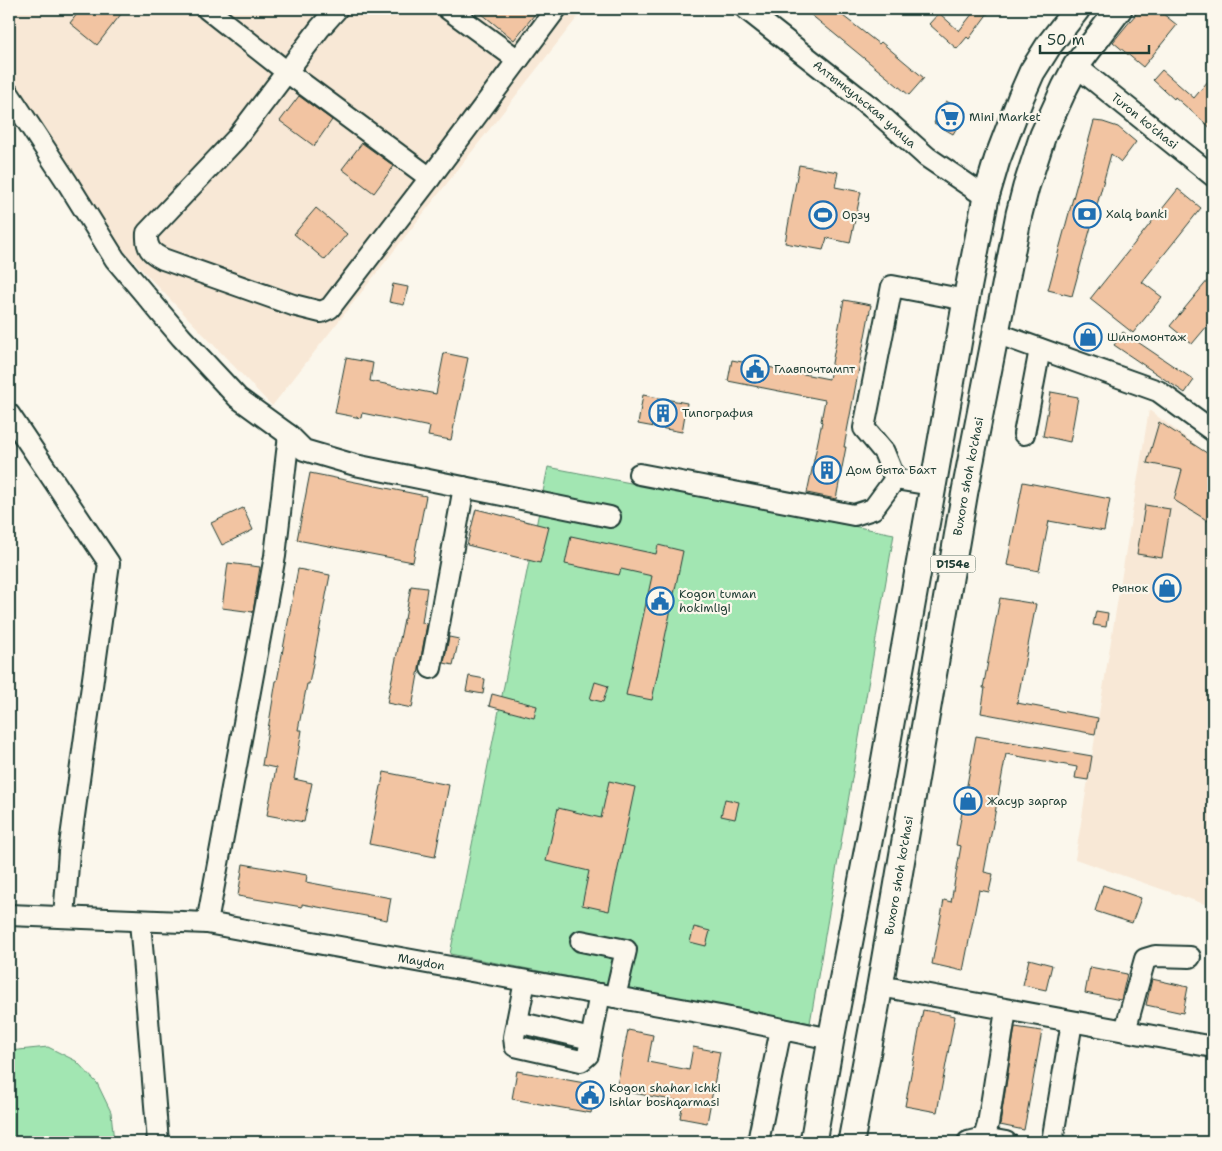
<svg xmlns="http://www.w3.org/2000/svg" width="1222" height="1151" viewBox="0 0 1222 1151" font-family="'Shantell Sans',sans-serif">
<style>
.built{fill:#f8e8d6}
.green{fill:#a2e6b2;stroke:#609273}
.building{fill:#f2c4a2;stroke:#1f3d34}
.lines{fill:none;stroke-linecap:round;stroke-linejoin:round}
.minor-casing{stroke:#1f3d34;stroke-width:24}
.major-casing{stroke:#1f3d34;stroke-width:29}
.minor{stroke:#fbf7ec;stroke-width:20}
.major{stroke:#fbf7ec;stroke-width:25}
.labels{text-anchor:middle;dominant-baseline:central;stroke-width:4.5;stroke-linejoin:round;paint-order:stroke}
.shield{fill:#fbf7ec;stroke:#61756b;stroke-width:1}
.shield-label{font-size:11px;font-weight:bold;fill:#1f3d34}
.street-label{font-size:12px;fill:#1f3d34;stroke:#fbf7ec}
.poi-label{font-size:12px;fill:#1f3d34;stroke:#fbf7ec;text-anchor:start}
</style>
<rect width="100%" height="100%" fill="#fbf7ec"/>
<filter id="ink" filterUnits="userSpaceOnUse"><feTurbulence type="fractalNoise" baseFrequency=".02" numOctaves="2"/><feDisplacementMap in="SourceGraphic" scale="10" xChannelSelector="R" yChannelSelector="G"/><feConvolveMatrix kernelMatrix="1 2 1 2 8 2 1 2 1" color-interpolation-filters="sRGB"/></filter>
<g filter="url(#ink)">
<g class="built">
<polygon points="9,9 584,9 272,406 121,248 9,73"/>
<polygon points="1149,410 1213,458 1213,907 1075,859"/>
</g>
<g class="green">
<polygon points="548,467 894,534 810,1023 450,954"/>
<polygon points="48,1047 76,1061 97,1083 111,1112 114,1142 9,1142 9,1051"/>
</g>
<g class="building">
<polygon points="81,9 125,9 97,45 70,23"/>
<polygon points="476,9 539,9 514,40"/>
<polygon points="804,9 834,9 879,44 881,42 924,78 909,95"/>
<polygon points="976,9 991,9 969,39 967,37 957,49 929,24 939,13 959,31"/>
<polygon points="1140,9 1157,9 1177,25 1143,67 1113,42"/>
<polygon points="1162,70 1194,98 1213,75 1213,130 1175,97 1174,99 1153,80"/>
<polygon points="299,96 332,120 314,146 280,121"/>
<polygon points="946,101 966,112 953,134 934,123"/>
<polygon points="1094,121 1103,122 1118,127 1136,142 1121,162 1111,154 1072,296 1048,290"/>
<polygon points="362,143 394,166 374,193 342,169"/>
<polygon points="799,165 838,172 835,187 861,192 850,243 827,238 823,250 785,243"/>
<polygon points="1178,189 1201,208 1142,282 1162,297 1133,333 1090,299"/>
<polygon points="316,208 347,234 325,260 294,234"/>
<polygon points="1213,274 1213,319 1192,344 1170,326"/>
<polygon points="393,284 408,287 404,305 389,302"/>
<polygon points="844,300 871,305 844,447 846,447 836,499 807,493 822,422 821,421 825,400 728,381 732,360 829,379"/>
<polygon points="1085,329 1102,339 1096,348 1079,340"/>
<polygon points="1123,332 1194,380 1185,393 1114,345"/>
<polygon points="444,353 468,358 451,440 428,436 430,427 362,413 361,418 335,413 346,358 373,363 370,381 436,394"/>
<polygon points="1051,392 1078,397 1070,442 1043,436"/>
<polygon points="643,395 687,403 682,432 638,424"/>
<polygon points="1159,422 1213,457 1213,524 1174,500 1182,470 1147,463"/>
<polygon points="310,473 426,496 413,562 297,540"/>
<polygon points="1023,482 1110,499 1104,531 1049,521 1039,571 1007,565"/>
<polygon points="1145,505 1170,509 1162,558 1137,554"/>
<polygon points="243,508 253,530 222,545 211,523"/>
<polygon points="476,509 549,527 540,563 467,545"/>
<polygon points="571,536 656,554 658,545 683,551 652,700 626,695 652,576 621,569 619,575 565,564"/>
<polygon points="228,563 260,567 253,612 222,608"/>
<polygon points="298,569 330,575 309,684 307,684 298,730 302,730 294,779 312,783 304,822 267,815 276,768 262,765 276,681 277,681"/>
<polygon points="411,586 427,588 422,623 427,624 412,708 387,703 404,619 405,619"/>
<polygon points="1000,598 1036,604 1017,703 1098,718 1095,734 981,713 985,688 983,688"/>
<polygon points="1096,611 1108,613 1106,627 1093,625"/>
<polygon points="449,637 459,639 453,665 444,663"/>
<polygon points="469,676 485,679 483,694 466,691"/>
<polygon points="595,682 608,686 603,702 590,699"/>
<polygon points="492,694 537,706 534,718 489,706"/>
<polygon points="976,736 1092,756 1088,780 1075,778 1077,767 1006,754 984,872 993,874 989,892 979,890 963,971 932,964 944,900 951,902 961,846 956,845"/>
<polygon points="384,772 449,785 435,857 369,844"/>
<polygon points="609,781 635,787 609,911 582,905 589,871 546,861 558,808 601,818"/>
<polygon points="725,799 739,802 735,819 721,816"/>
<polygon points="243,864 307,875 306,882 391,898 387,920 302,904 302,907 238,896"/>
<polygon points="1103,885 1141,898 1132,923 1095,911"/>
<polygon points="694,927 710,931 706,946 690,942"/>
<polygon points="1029,959 1052,965 1046,990 1023,985"/>
<polygon points="1090,967 1127,974 1121,1000 1085,993"/>
<polygon points="1152,979 1188,987 1183,1013 1146,1005"/>
<polygon points="923,1010 955,1016 937,1112 905,1106"/>
<polygon points="1015,1027 1042,1031 1024,1130 1000,1125"/>
<polygon points="628,1030 653,1035 648,1062 689,1070 693,1047 720,1052 707,1123 680,1118 683,1102 616,1090"/>
<polygon points="517,1071 596,1085 591,1113 512,1099"/>
</g>
<g class="lines">
<g class="minor-casing">
<g id="minor">
<polyline points="207,9 287,72 430,178"/>
<path d="M337 9 320 28 236 139 147 233C146 248 151 253 163 259L293 305 321 312 330 308 430 178 556 9"/>
<polyline points="448,9 518,60"/>
<path id="s1" d="M746 9 877 112 927 157 986 197"/>
<path id="s2" d="M1076 66 1213 176"/>
<polyline points="9,94 67,182 115,259 181,337 238,398 289,435 275,556 207,923"/>
<polyline points="996,333 1158,391 1213,431"/>
<polyline points="9,414 109,563 69,852 64,917"/>
<polyline points="1024,434 1040,349"/>
<polyline points="289,435 304,450 355,465 610,517"/>
<polyline points="639,474 854,515 873,509 895,479 884,452 864,428 892,286 966,300"/>
<polyline points="895,479 932,485"/>
<polyline points="431,668 464,487"/>
<path id="s3" d="M9 915 207 923 720 1016 831 1039"/>
<polyline points="140,921 158,1142"/>
<polyline points="581,941 626,950 615,997"/>
<polyline points="525,981 514,1037 515,1046 581,1061 588,1055 600,994"/>
<polyline points="880,986 1213,1047"/>
<polyline points="517,1022 591,1039"/>
<polyline points="1125,1031 1145,959 1155,956 1190,957"/>
<polyline points="984,1138 1006,1142"/>
<polyline points="758,1142 781,1029"/>
<polyline points="968,1142 984,1138 988,1124 1006,1010"/>
<polyline points="1052,1142 1072,1022"/>
</g>
</g>
<g class="major-casing">
<g id="major">
<polyline points="813,1142 831,1039 882,774 966,300 986,197 997,160 1021,97 1032,72 1049,45 1077,9"/>
<path id="s4" d="M851 1142 880 986 965 491 1019 214 1026 187 1043 135 1065 87 1076 66 1119 9"/>
</g>
</g>
<use href="#minor" class="minor"/>
<use href="#major" class="major"/>
</g>
</g>
<defs>
<g id="supermarket-ring" transform="scale(1.4375)"><circle r="9.5" fill="#fbf7ec" stroke="#1f6fb2" stroke-width="1.5"/><path d="M-6-5.5h2.5l.6 2H6L4.5 2H-2.5L-4.4-4H-6ZM-1.5 3.2a1.3 1.3 0 1 0 .1 0ZM3 3.2a1.3 1.3 0 1 0 .1 0Z" fill="#1f6fb2"/></g>
<g id="bank-ring" transform="scale(1.4375)"><circle r="9.5" fill="#fbf7ec" stroke="#1f6fb2" stroke-width="1.5"/><path d="M-6-4H6V4H-6ZM0-2.3a2.3 2.3 0 1 0 0 4.6a2.3 2.3 0 1 0 0-4.6Z" fill="#1f6fb2"/></g>
<g id="stadium-ring" transform="scale(1.4375)"><circle r="9.5" fill="#fbf7ec" stroke="#1f6fb2" stroke-width="1.5"/><path d="M0-5a6.5 5 0 1 0 0 10a6.5 5 0 1 0 0-10ZM-3.5-1.8h7v3.6h-7Z" fill="#1f6fb2"/></g>
<g id="shop-ring" transform="scale(1.4375)"><circle r="9.5" fill="#fbf7ec" stroke="#1f6fb2" stroke-width="1.5"/><path d="M-5-2.5h2.3a2.7 3.5 0 0 1 5.4 0H5L5.5 6h-11ZM-1.5-2.5h3a1.5 2.3 0 0 0-3 0Z" fill="#1f6fb2"/></g>
<g id="civic-ring" transform="scale(1.4375)"><circle r="9.5" fill="#fbf7ec" stroke="#1f6fb2" stroke-width="1.5"/><path d="M-.6-6.5H3V-4.5H.6V-3L4-1V1h2V6H-6V1h2V-1L-.6-3ZM-1.2 2.5V6h2.4V2.5Z" fill="#1f6fb2"/></g>
<g id="building-ring" transform="scale(1.4375)"><circle r="9.5" fill="#fbf7ec" stroke="#1f6fb2" stroke-width="1.5"/><path d="M-4-6H4V6H1V3H-1V6H-4ZM-2.5-4.3h1.7v1.8h-1.7ZM.8-4.3h1.7v1.8H.8ZM-2.5-1h1.7V.8h-1.7ZM.8-1h1.7V.8H.8Z" fill="#1f6fb2"/></g>
</defs>
<g fill-rule="evenodd">
<use href="#supermarket-ring" x="950" y="117"/>
<use href="#bank-ring" x="1087" y="214"/>
<use href="#stadium-ring" x="823" y="215"/>
<use href="#shop-ring" x="1088" y="337"/>
<use href="#civic-ring" x="755" y="369"/>
<use href="#building-ring" x="663" y="413"/>
<use href="#building-ring" x="827" y="470"/>
<use href="#shop-ring" x="1167" y="588"/>
<use href="#civic-ring" x="660" y="601"/>
<use href="#shop-ring" x="968" y="801"/>
<use href="#civic-ring" x="590" y="1095"/>
</g>
<g class="labels">
<rect class="shield" x="930.5" y="555.5" width="45" height="17" rx="4"/>
<g class="shield-label">
<text x="953" y="564">D154e</text>
</g>
<g class="street-label">
<text stroke="none"><textPath href="#s1" startOffset="152">Алтынкульская улица</textPath></text>
<text stroke="none"><textPath href="#s2" startOffset="88">Turon ko'chasi</textPath></text>
<text stroke="none"><textPath href="#s4" startOffset="676">Buxoro shoh ko'chasi</textPath></text>
<text stroke="none"><textPath href="#s4" startOffset="271">Buxoro shoh ko'chasi</textPath></text>
<text stroke="none"><textPath href="#s3" startOffset="416">Maydon</textPath></text>
</g>
<g class="poi-label">
<text x="969" y="117">Mini Market</text>
<text x="1106" y="214">Xalq banki</text>
<text x="842" y="215">Орзу</text>
<text x="1107" y="337">Шиномонтаж</text>
<text x="774" y="369">Главпочтампт</text>
<text x="682" y="413">Типография</text>
<text x="846" y="470">Дом быта Бахт</text>
<text x="1148" y="588" text-anchor="end">Рынок</text>
<text x="679" y="594">Kogon tuman<tspan x="679" dy="14">hokimligi</tspan></text>
<text x="987" y="801">Жасур заргар</text>
<text x="609" y="1088">Kogon shahar ichki<tspan x="609" dy="14">ishlar boshqarmasi</tspan></text>
</g>
</g>
<rect width="1222" height="1151" fill="none" stroke="#fbf7ec" stroke-width="30"/>
<rect x="15" y="15" width="1192" height="1121" fill="none" stroke="#1f3d34" stroke-width="2" filter="url(#ink)"/>
<path d="M1040 45v8h109v-8" fill="none" stroke="#1f3d34" stroke-width="2.5"/>
<text x="1047" y="45" font-size="15" fill="#1f3d34" stroke="#fbf7ec" stroke-width="4" paint-order="stroke">50 m</text>
</svg>
